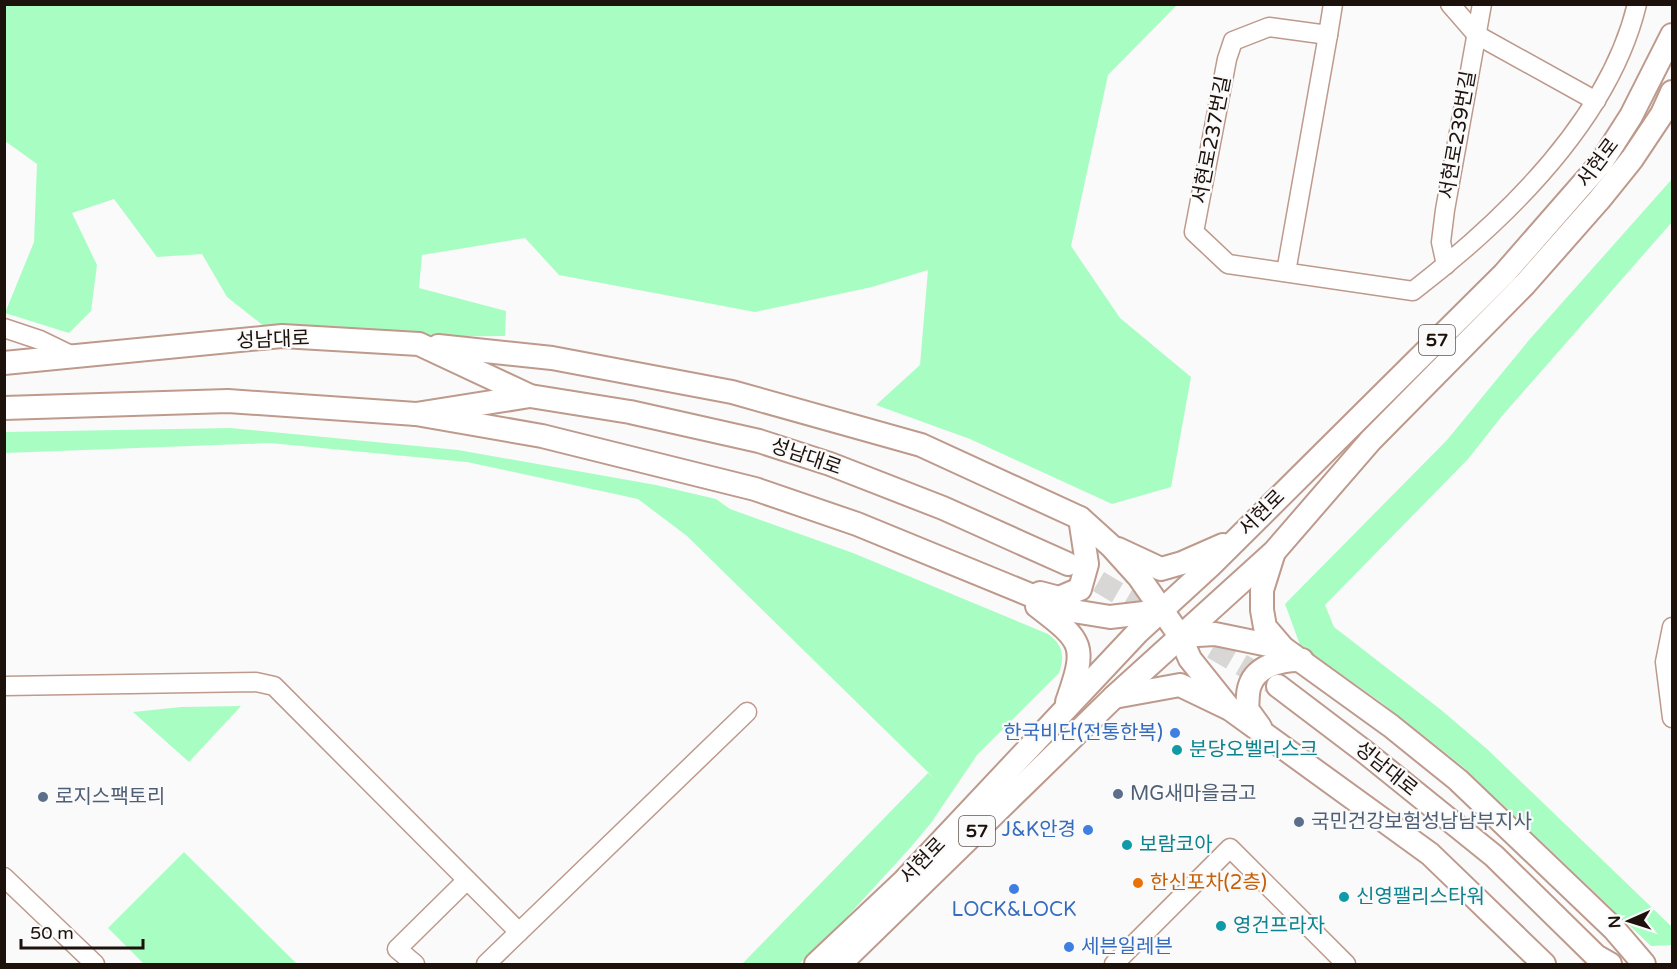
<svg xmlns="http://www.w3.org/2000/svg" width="1677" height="969" viewBox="0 0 1677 969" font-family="'Varela Round','Noto Sans KR',sans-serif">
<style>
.green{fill:#a8fdc3}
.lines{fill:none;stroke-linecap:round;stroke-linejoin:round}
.major-tunnel{stroke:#d9d7d6;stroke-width:22;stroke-dasharray:22 11;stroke-linecap:butt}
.minor-casing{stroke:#bd9a8c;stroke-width:21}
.major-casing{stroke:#bd9a8c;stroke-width:26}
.minor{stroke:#fff;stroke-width:18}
.major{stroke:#fff;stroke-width:22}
.shop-dot{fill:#3f7fe0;stroke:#fafafa;stroke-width:2}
.culture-dot{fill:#0f9aa8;stroke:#fafafa;stroke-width:2}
.service-dot{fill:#5c6f8a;stroke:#fafafa;stroke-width:2}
.food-dot{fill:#e8710a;stroke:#fafafa;stroke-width:2}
.labels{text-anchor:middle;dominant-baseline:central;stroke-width:4.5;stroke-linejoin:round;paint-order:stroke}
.shield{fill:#fafafa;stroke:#5f5753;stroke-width:1.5}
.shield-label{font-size:18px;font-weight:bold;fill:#1d110c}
.street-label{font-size:20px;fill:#1d110c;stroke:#fafafa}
.shop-label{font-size:20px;fill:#366cbe;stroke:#fafafa;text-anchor:end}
.culture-label{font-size:20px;fill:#0d838f;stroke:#fafafa;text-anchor:start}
.service-label{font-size:20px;fill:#4e5e75;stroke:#fafafa;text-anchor:start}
.food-label{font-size:20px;fill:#c56008;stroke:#fafafa;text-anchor:start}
</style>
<rect width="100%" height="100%" fill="#fafafa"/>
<g class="green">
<polygon points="5,5 1177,5 1108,75 1071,246 1120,318 1191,377 1171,487 1112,504 970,439 876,405 920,365 928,270 872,287 755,312 559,275 525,238 422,255 419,288 506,311 505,336 358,337 270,331 227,297 202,254 157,257 114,199 72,213 97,265 91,311 69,333 5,313 34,242 37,164 5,141"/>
<polygon points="1672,179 1672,222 1502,416 1468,459 1325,605 1334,627 1440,709 1487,749 1672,927 1672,945 1651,946 1462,766 1382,703 1300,645 1285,604 1447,440 1529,340"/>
<path d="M231 428 458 450 656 485 716 499 730 509 853 553 1048 634C1063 645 1065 656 1059 673L977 755 931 823 910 848 846 918 799 964H742L928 773 935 779 687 536 638 499 467 462 270 443 5 453V432Z"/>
<polygon points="241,706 189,762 133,712 181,707"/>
<polygon points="184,852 297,964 144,964 108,928"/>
</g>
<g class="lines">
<polyline class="major-tunnel" points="1070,565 1278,686"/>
<g class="minor-casing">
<g id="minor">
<path d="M1333 4 1328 35 1269 27 1233 41 1227 59 1194 232 1228 264 1413 291C1505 220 1609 121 1637 4"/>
<polyline points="1450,4 1477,35 1596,101"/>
<polyline points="1446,265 1441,242 1445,210 1482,4"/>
<polyline points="1286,272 1328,35"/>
<polyline points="4,328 40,340 75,357"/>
<polyline points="1672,627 1665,662 1672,718"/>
<polyline points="4,686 256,682 274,686 519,932"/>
<polyline points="4,877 95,964"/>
<polyline points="415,964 397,949 467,880"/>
<polyline points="486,964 747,712"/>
<polyline points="1114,964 1230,848 1346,964"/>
</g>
</g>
<g class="major-casing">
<g id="major">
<polyline points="438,346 552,358 732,392 921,445 1080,518 1111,546 1139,577 1180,636 1190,659 1230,709"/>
<polyline points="4,363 282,336 419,344 530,396 630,412 759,441 830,464 943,508 1068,564"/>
<polyline points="4,408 228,401 416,414 530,396"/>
<polyline points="416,414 542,436 755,489 857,524 1067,610 1110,617 1161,611"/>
<polyline points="1118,549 1161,569 1182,563 1223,545"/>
<polyline points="1273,555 1262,590 1262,610 1265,627 1283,648 1391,726 1458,780 1614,929 1644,964"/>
<polyline points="1040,593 1059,598 1080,589 1087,564 1080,518"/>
<path d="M1037 606C1084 642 1087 645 1067 702"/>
<polyline points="1180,636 1215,634 1283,648"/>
<polyline points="1278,686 1365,752 1494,856 1596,956 1610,964"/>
<polyline points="1114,697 1180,685 1230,709 1430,854 1544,964"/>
<path d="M1260 727 1247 709C1248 702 1247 692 1250 685 1257 665 1284 659 1302 660"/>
<polyline points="816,964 904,881 1137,633 1210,566 1504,274 1601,163 1631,116 1672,35"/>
<polyline points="840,964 1114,697 1274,552 1371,440 1525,284 1599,200 1632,159 1662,114 1672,92"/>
</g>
</g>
<use href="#minor" class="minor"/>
<use href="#major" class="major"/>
</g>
<g class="shop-dot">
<circle cx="1175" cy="733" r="6"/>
<circle cx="1088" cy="830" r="6"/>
<circle cx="1014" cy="889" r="6"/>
<circle cx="1069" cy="947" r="6"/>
</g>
<g class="culture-dot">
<circle cx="1177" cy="750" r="6"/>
<circle cx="1127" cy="845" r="6"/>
<circle cx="1344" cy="897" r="6"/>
<circle cx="1221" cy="926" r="6"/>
</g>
<g class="service-dot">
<circle cx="1118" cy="794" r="6"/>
<circle cx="43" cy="797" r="6"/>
<circle cx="1299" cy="822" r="6"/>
</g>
<circle class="food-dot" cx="1138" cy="883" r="6"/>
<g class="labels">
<g class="shield">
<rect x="1419" y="325" width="36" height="30" rx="4.5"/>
<rect x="959" y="816" width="36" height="30" rx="4.5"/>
</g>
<g class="shield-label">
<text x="1437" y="340">57</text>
<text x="977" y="831">57</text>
</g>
<g class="street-label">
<text transform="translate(1458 135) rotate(-80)">서현로239번길</text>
<text transform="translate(1212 140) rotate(-79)">서현로237번길</text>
<text transform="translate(1598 163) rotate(-53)">서현로</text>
<text transform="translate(273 340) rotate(-2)">성남대로</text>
<text transform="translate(806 457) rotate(19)">성남대로</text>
<text transform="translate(1262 513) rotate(-45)">서현로</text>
<text transform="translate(1386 769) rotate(39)">성남대로</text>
<text transform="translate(923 861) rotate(-46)">서현로</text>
</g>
<g class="shop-label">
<text x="1163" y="733">한국비단(전통한복)</text>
<text x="1076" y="830">J&amp;K안경</text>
<text x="1014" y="910" text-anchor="middle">LOCK&amp;LOCK</text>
<text x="1081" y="947" text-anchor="start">세븐일레븐</text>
</g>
<g class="culture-label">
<text x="1189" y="750">분당오벨리스크</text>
<text x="1139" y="845">보람코아</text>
<text x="1356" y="897">신영팰리스타워</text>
<text x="1233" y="926">영건프라자</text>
</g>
<g class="service-label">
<text x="1130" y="794">MG새마을금고</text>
<text x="55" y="797">로지스팩토리</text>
<text x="1311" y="822">국민건강보험성남남부지사</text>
</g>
<g class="food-label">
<text x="1150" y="883">한신포차(2층)</text>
</g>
</g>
<rect width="1677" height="969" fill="none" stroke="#1d110c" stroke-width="12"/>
<g transform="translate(1629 921) rotate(267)" stroke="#fafafa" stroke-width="4.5" paint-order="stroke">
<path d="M0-4.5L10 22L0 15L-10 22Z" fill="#1d110c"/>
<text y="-9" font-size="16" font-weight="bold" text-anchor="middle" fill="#1d110c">N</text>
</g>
<path d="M21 939v9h122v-9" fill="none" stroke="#1d110c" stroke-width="3"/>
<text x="30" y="939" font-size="18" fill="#1d110c" stroke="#fafafa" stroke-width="4.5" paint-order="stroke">50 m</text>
</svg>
